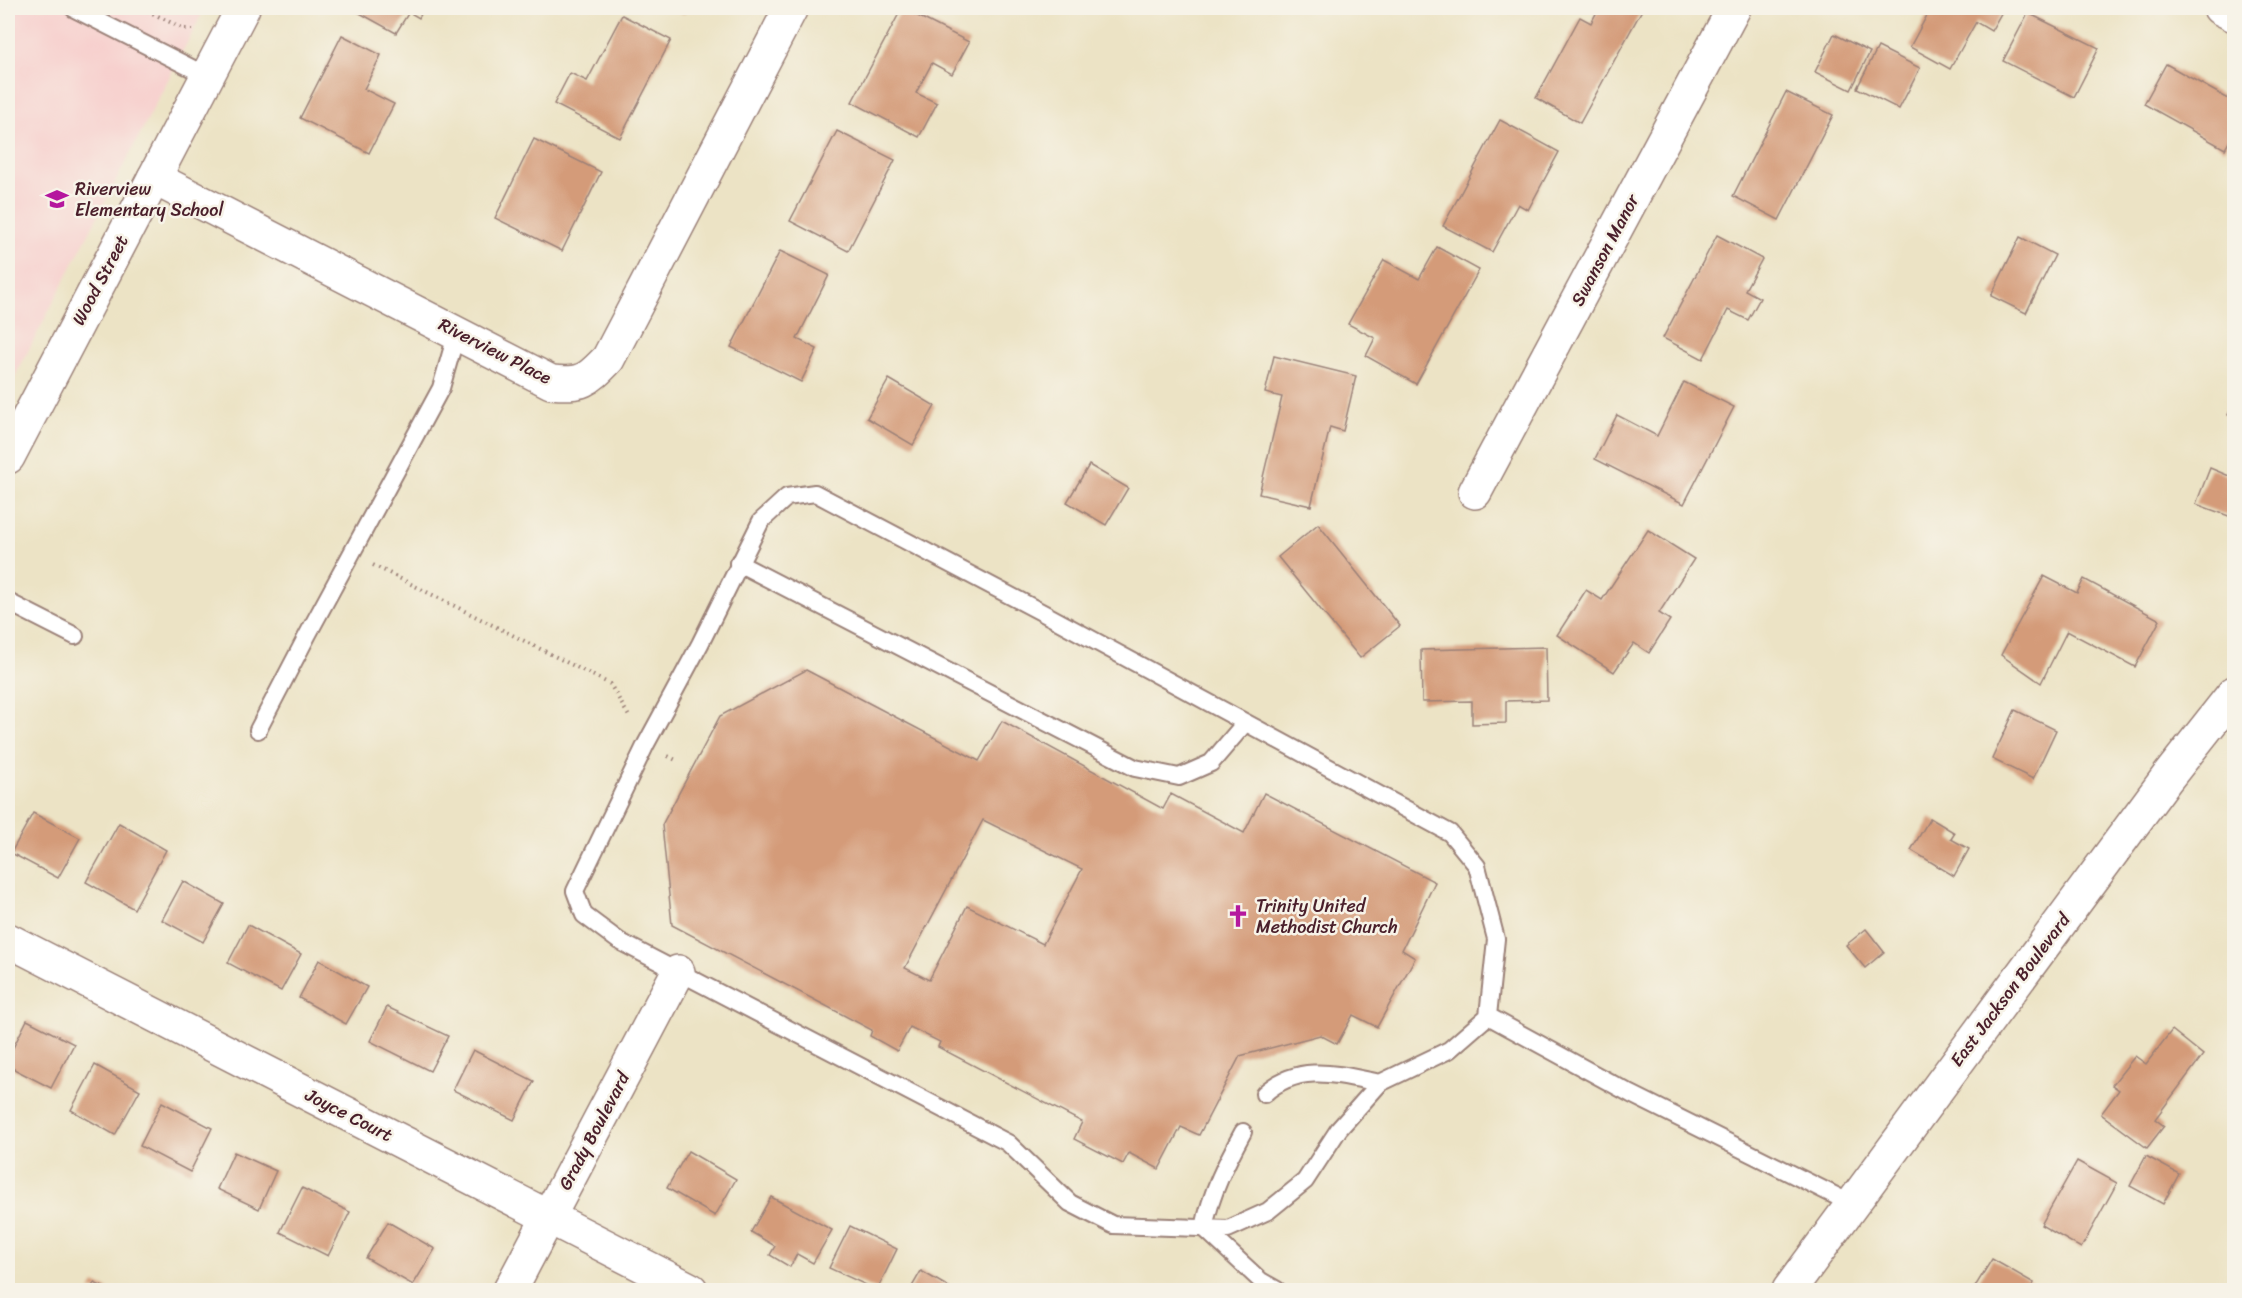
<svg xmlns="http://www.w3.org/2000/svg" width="2242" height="1298" viewBox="0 0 2242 1298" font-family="Sriracha,sans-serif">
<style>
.built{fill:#f7d0ce}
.building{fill:#d49b79;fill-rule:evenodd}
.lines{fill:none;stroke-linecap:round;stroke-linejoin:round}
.service-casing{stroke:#9b8178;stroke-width:20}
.minor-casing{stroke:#9b8178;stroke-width:36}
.secondary-casing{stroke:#9b8178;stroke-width:36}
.path{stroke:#9b8178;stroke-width:4;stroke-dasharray:1.5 4.5;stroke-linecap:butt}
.service{stroke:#fff;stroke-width:16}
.minor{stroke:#fff;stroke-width:33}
.secondary{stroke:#fff;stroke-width:33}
.labels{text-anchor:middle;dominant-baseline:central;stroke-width:5;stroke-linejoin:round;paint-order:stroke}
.poi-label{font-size:18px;fill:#4a1f2b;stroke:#f7f3e8;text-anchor:start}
.street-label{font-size:18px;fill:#4a1f2b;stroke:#f7f3e8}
</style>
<rect width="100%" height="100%" fill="#f7f3e8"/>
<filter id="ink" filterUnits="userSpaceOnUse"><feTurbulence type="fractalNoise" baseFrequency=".0167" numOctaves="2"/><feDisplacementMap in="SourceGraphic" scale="12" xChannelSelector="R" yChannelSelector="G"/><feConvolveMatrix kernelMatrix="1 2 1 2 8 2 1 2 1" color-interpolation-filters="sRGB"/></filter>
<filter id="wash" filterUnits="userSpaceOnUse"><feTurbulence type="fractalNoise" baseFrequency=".008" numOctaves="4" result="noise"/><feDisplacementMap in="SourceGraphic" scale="24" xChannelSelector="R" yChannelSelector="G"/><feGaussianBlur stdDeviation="1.35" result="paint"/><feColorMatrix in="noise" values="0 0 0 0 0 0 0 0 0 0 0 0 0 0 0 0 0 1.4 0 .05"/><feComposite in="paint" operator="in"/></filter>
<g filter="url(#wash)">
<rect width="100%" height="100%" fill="#ece3c5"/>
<polygon class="built" points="8,8 205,8 8,390"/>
<g id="blocks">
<g class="building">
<polygon points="358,8 424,8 419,18 409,12 396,33 356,11"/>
<polygon points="672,8 687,8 684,14"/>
<polygon points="902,8 969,42 952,74 932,63 916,93 937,103 919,137 852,102"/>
<polygon points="1599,8 1643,8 1580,123 1536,98 1580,17 1591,23"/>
<polygon points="1931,8 2004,8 1991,31 1976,22 1950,69 1910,47"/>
<polygon points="2028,13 2099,48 2074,97 2003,61"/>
<polygon points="622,15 671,40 620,138 554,104 570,73 587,81"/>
<polygon points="1834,34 1870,52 1851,90 1815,72"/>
<polygon points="342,35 381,55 364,89 394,104 369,153 300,118"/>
<polygon points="1878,47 1920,68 1899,109 1857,88"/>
<polygon points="2166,64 2234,102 2234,133 2225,149 2144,104"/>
<polygon points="1786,92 1833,115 1779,220 1733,196"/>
<polygon points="1500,120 1559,152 1528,210 1518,204 1492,252 1443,226"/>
<polygon points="837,131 895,160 848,251 790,221"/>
<polygon points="534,139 601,172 562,251 495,218"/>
<polygon points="1717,235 1762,259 1745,290 1760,298 1748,320 1728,310 1703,359 1663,338"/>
<polygon points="2020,237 2055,255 2026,313 1991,296"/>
<polygon points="1437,247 1479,270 1416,384 1366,356 1375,338 1348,324 1384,260 1419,279"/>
<polygon points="780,251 829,275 797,339 817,349 801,382 731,347"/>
<polygon points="1274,356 1356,376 1343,431 1330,427 1311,506 1259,494 1282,397 1265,393"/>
<polygon points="889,379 935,406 913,445 867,418"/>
<polygon points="1684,382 1734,407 1684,504 1595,459 1617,415 1657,436"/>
<polygon points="2234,402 2234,418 2228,415"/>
<polygon points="1089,465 1128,488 1106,525 1067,502"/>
<polygon points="2210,468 2234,478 2234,518 2196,504"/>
<polygon points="1318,524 1400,626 1360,658 1278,557"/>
<polygon points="1648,530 1694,559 1659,613 1670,620 1649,653 1634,643 1614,672 1557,635 1586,590 1602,600"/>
<polygon points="2044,576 2077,593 2084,579 2160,620 2135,667 2067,631 2041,683 2001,655"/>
<polygon points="1546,647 1547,700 1506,701 1506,723 1472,724 1472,701 1422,702 1421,650"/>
<path d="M806 670 979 761 1002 721 1163 809 1171 794 1244 833 1264 793 1435 882 1402 950 1415 958 1377 1027 1353 1015 1337 1044 1320 1035 1240 1056 1199 1135 1181 1127 1159 1169 1129 1153 1123 1164 1074 1139 1082 1122 938 1047 940 1042 910 1027 897 1051 870 1036 872 1030 672 925 662 825 720 716ZM983 820 1082 869 1043 944 967 906 929 980 905 968Z"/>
<polygon points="2015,710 2056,730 2033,779 1992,759"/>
<polygon points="33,813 80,838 58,878 11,853"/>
<polygon points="1930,818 1955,833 1951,839 1969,849 1954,876 1911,850"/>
<polygon points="119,823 166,850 134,909 86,882"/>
<polygon points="183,881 224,904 203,942 162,920"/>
<polygon points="248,925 301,954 281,991 228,963"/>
<polygon points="1866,929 1884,952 1865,968 1846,945"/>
<polygon points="319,960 367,987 346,1024 299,998"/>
<polygon points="387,1007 448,1036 430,1071 370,1041"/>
<polygon points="27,1020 74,1044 51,1088 8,1066 8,1058"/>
<polygon points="2172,1030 2203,1055 2155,1119 2164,1126 2147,1148 2101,1114 2119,1090 2112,1085 2135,1056 2146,1064"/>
<polygon points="473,1050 534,1081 514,1120 453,1090"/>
<polygon points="95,1065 140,1090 115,1135 71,1110"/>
<polygon points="162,1102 212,1128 190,1172 140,1146"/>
<polygon points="688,1151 736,1179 715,1216 667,1188"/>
<polygon points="234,1152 276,1171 259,1209 217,1189"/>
<polygon points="2146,1156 2179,1174 2163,1204 2130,1186"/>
<polygon points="2077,1161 2117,1183 2081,1248 2041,1225"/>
<polygon points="302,1188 350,1212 328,1256 280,1232"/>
<polygon points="771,1197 832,1230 813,1263 797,1254 790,1267 770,1255 775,1246 751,1232"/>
<polygon points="388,1222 435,1249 413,1285 366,1258"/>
<polygon points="850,1226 897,1249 877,1290 829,1268"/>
<polygon points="1992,1259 2034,1283 2030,1290 1973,1290"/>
<polygon points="921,1271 954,1290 910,1290"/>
<polygon points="94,1283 110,1290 90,1290"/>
</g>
</g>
</g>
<g filter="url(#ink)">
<use href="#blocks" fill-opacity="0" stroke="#9b8178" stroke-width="1.5"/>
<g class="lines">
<g class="service-casing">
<g id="service">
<polyline points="73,8 207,76"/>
<polyline points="738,563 1135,768 1179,777 1211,763 1245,723"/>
<polyline points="8,602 75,636"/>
<polyline points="258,730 308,634 441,388 457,332"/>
<polyline points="1488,1016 1449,1050 1380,1083 1339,1129 1305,1181 1268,1211 1228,1229 1113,1225 1070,1203 1008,1143 619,941 584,915 575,891 646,744 700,644 761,521 787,497 815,493 1045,614 1450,833 1477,866 1496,939 1488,1016 1631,1094 1852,1204"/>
<path d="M1264 1094C1299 1062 1339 1075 1380 1083"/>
<path d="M1243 1132C1226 1163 1211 1193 1204 1228L1261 1281 1277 1290"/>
</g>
</g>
<g class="minor-casing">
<g id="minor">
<polyline points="2220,8 2234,15"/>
<path d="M154 178 551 382C582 385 587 381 608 359L791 8"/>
<polyline points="8,457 243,8"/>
<polyline points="1475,492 1734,8"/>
<polyline points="8,940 691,1290"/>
<polyline points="510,1290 678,972"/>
</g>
</g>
<g class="secondary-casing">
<polyline id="secondary" points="1789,1290 2167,778 2234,693"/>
</g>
<g class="path">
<polyline points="142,8 184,29 192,29"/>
<polyline points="373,565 610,684 630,718"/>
<polyline points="668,756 676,760"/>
</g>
<use href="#service" class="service"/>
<use href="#minor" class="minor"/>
<use href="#secondary" class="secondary"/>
</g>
</g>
<defs>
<g id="school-bare" transform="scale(1.8)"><path d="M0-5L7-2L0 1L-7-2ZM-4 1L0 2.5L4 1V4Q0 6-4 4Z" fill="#b5179e" stroke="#f7f3e8" stroke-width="2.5" paint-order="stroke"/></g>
<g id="church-bare" transform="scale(1.8)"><path d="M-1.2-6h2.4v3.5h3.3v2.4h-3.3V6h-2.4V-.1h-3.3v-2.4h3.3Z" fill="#b5179e" stroke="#f7f3e8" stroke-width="2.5" paint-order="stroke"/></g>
</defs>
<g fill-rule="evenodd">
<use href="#school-bare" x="57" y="199"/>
<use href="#church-bare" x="1238" y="916"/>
</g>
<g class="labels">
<g class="poi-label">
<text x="75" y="189">Riverview<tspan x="75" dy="21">Elementary School</tspan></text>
<text x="1256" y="906">Trinity United<tspan x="1256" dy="21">Methodist Church</tspan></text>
</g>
<g class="street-label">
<text transform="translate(1605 250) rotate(-62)">Swanson Manor</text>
<text transform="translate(100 280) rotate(-62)">Wood Street</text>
<text transform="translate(495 351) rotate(27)">Riverview Place</text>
<text transform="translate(2010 990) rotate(-53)">East Jackson Boulevard</text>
<text transform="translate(349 1115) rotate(27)">Joyce Court</text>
<text transform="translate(594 1131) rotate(-62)">Grady Boulevard</text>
</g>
</g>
<rect width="2242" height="1298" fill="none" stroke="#f7f3e8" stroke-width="30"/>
</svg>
